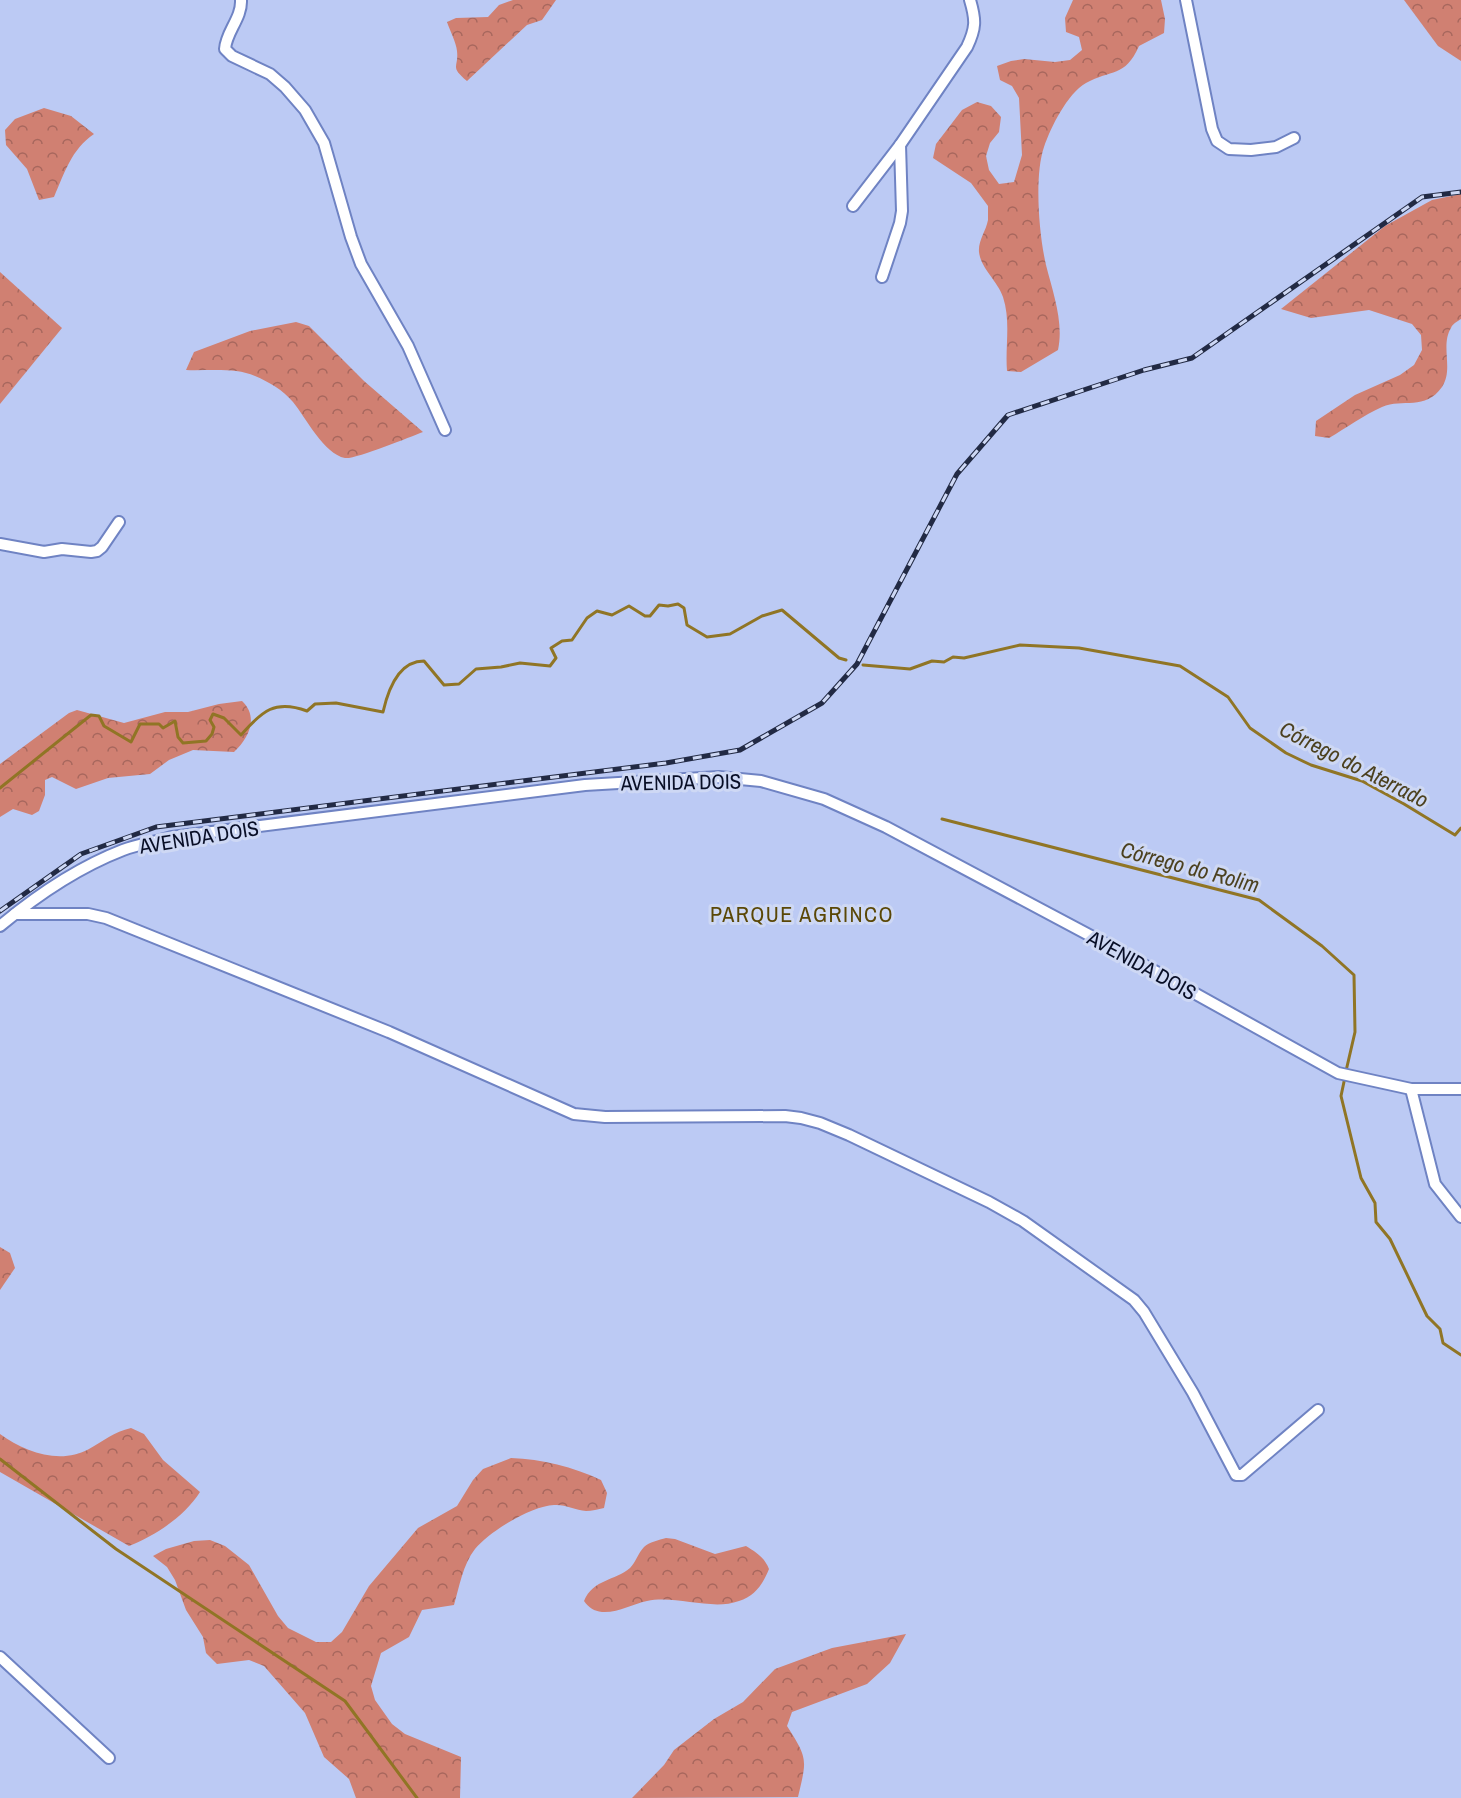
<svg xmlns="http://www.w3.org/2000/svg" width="1461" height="1798" viewBox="0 0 1461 1798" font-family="'Archivo Narrow',sans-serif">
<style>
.forest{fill:url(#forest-crowns)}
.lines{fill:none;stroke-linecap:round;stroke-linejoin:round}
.stream{stroke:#907525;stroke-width:3}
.minor-casing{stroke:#6f83c3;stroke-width:14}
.minor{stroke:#fff;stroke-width:10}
.rail-casing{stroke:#222a44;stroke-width:5}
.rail{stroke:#ced8f4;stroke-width:3;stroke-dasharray:9;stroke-linecap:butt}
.labels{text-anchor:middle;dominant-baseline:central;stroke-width:6;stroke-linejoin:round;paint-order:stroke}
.street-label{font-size:21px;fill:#080e26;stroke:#ced8f4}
.water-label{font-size:22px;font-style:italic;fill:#4c411f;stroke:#ced8f4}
.neighbourhood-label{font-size:22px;letter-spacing:1.5px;fill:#5a4706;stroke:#ced8f4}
</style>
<defs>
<pattern id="forest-crowns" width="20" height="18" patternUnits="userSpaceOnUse" patternTransform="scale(1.5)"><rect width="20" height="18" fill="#d08072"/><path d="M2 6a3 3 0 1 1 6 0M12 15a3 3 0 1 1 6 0" fill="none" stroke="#a7675d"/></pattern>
</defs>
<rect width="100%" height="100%" fill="#bccaf4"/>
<g class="forest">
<path d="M513 0H556L542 20 527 25 467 81C449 66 459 68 457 51 456 42 450 31 447 22L456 18 488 17 499 5Z"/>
<path d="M1073 0H1161L1165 19 1164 33 1139 46C1125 78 1111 69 1086 83 1067 94 1051 127 1044 147 1034 176 1039 235 1046 265 1053 293 1064 322 1058 350L1021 372 1007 371C1005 346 1011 322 1003 297 997 280 981 269 979 252 978 241 986 231 988 220 988 216 988 211 988 206L971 183 933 158 936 144 962 110 977 102 991 106 1001 117 999 132 990 143 986 156 989 170 999 184 1014 182 1022 155 1019 98 1012 86 1000 80 997 66 1011 61 1024 59 1055 62 1070 60 1082 50 1079 37 1066 32 1065 18Z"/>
<polygon points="1404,0 1461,0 1461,61 1438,46"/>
<path d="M44 108 71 116 94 134C71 150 65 172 54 197L39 200 27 169 6 145 5 130 15 119Z"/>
<path d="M1461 194V319C1458 321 1452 324 1451 328 1440 346 1454 369 1442 387 1425 411 1403 398 1382 407 1364 415 1346 428 1329 438L1315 436 1316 421 1355 395 1400 375 1414 365 1422 350 1421 335 1412 324 1369 310 1311 318 1281 309 1385 226 1432 200Z"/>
<polygon points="0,272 62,328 0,404"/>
<path d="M296 322 309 326 364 381 423 432C410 437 354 460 345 458 324 454 306 418 293 402 283 390 269 382 255 376 235 367 208 371 186 370L194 352 250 331Z"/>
<path d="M242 701C259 717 249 738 234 752L193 750 169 760 150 774 108 778 76 789 52 777 45 780V795L39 811 32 815 13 809 0 817V764L69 713 77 710 124 723 165 712H188L219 704Z"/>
<polygon points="0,1247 10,1253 15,1268 0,1290"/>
<path d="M131 1428 144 1434 163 1460 200 1492C185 1516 155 1536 129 1546L0 1472V1434C25 1452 60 1465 89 1449 103 1441 114 1432 131 1428Z"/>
<path d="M511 1458C542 1459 573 1467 601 1480L607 1493 604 1508C598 1509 592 1511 586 1511 575 1510 565 1504 554 1505 531 1506 490 1531 475 1549 463 1564 459 1588 454 1605L422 1610 409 1637 381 1653 371 1686 375 1700 392 1724 405 1734 461 1757 460 1798H356L349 1779 324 1757 305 1713 264 1666 249 1660 217 1664 206 1653 203 1637 186 1610 175 1580 167 1567 153 1556 166 1549 194 1541 210 1540 225 1546 249 1565 278 1616 288 1628 316 1642H331L342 1632 369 1586 418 1528 457 1506 473 1480 483 1469Z"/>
<path d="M666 1538 675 1539 715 1554 746 1546C757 1553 764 1557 769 1569 763 1584 755 1596 739 1601 712 1611 676 1595 647 1601 632 1604 619 1613 602 1612 594 1611 589 1608 584 1601 593 1579 615 1581 630 1568 636 1562 638 1553 644 1547 649 1542 659 1540 666 1538Z"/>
<path d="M906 1634 890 1663 867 1684 792 1712 787 1726C808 1759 807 1759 798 1797L632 1798 664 1765 674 1750 714 1719 743 1702 775 1669 832 1648Z"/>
</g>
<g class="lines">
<g class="stream">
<polyline points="863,665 910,669 932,661 944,662 953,657 964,658 1020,645 1079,648 1180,666 1228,697 1250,728 1286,753 1311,765 1362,781 1404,804 1455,835 1461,828"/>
<path d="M0 788 91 715 99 716 104 726 131 742 140 724H159L163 728 175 721 178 737 183 743 206 741 212 734 214 727 210 720 213 714 224 718 241 735C262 711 275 699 307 711L315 704 336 703 383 712C388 690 398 661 424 661L444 685 459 684 476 669 501 667 520 663 550 666 556 658 551 648 562 641 572 640 587 618 597 611 612 615 629 606 645 616H650L659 605 668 606 678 604 684 608 687 625 707 637 730 634 762 616 782 610 839 658 846 660"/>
<polyline points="942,819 1259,900 1322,946 1354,975 1355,1032 1346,1071"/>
<polyline points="1345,1077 1341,1096 1361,1178 1375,1203 1376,1222 1390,1239 1427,1316 1440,1329 1443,1343 1461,1355"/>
<polyline points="0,1459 116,1549 345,1701 417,1798"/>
</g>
<g class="minor-casing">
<g id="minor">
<path d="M241 0C242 18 226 32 225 49L232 56 270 74 285 87 305 110 324 143 351 237 361 264 408 346 445 430"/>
<polyline points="1186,0 1212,129 1217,141 1229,149 1251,150 1276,147 1294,138"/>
<path d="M853 206 900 145 967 47C976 28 976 20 970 0"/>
<polyline points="882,277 900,223 902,211 900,145"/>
<polyline points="0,544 44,552 62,549 91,552 97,551 102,547 119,522"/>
<polyline points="15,914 88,914 106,918 389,1032 574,1114 605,1117 785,1116 801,1118 820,1123 849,1135 989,1202 1023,1221 1134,1300 1144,1312 1193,1393 1236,1475 1242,1475 1318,1410"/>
<path d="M0 926C36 896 79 867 123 850 138 844 156 842 172 837L585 785 719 777 761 781 824 799 886 827 1106 944 1338 1073 1411 1089H1461"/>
<polyline points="1411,1089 1435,1184 1461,1217"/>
<polyline points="0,1657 109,1758"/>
</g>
</g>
<use href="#minor" class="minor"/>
<g class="rail-casing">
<polyline id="rail" points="0,911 81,854 156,827 666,763 740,750 822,703 857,664 957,474 1008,415 1144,370 1192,358 1422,197 1461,192"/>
</g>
<use href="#rail" class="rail"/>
</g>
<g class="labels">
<g class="street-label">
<text transform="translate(681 782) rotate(-1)">AVENIDA DOIS</text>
<text transform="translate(199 837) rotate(-9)">AVENIDA DOIS</text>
<text transform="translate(1142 965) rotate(29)">AVENIDA DOIS</text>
</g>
<g class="water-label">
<text transform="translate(1354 764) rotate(27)">Córrego do Aterrado</text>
<text transform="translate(1190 867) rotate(15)">Córrego do Rolim</text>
</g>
<g class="neighbourhood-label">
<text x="802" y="914">PARQUE AGRINCO</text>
</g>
</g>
</svg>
